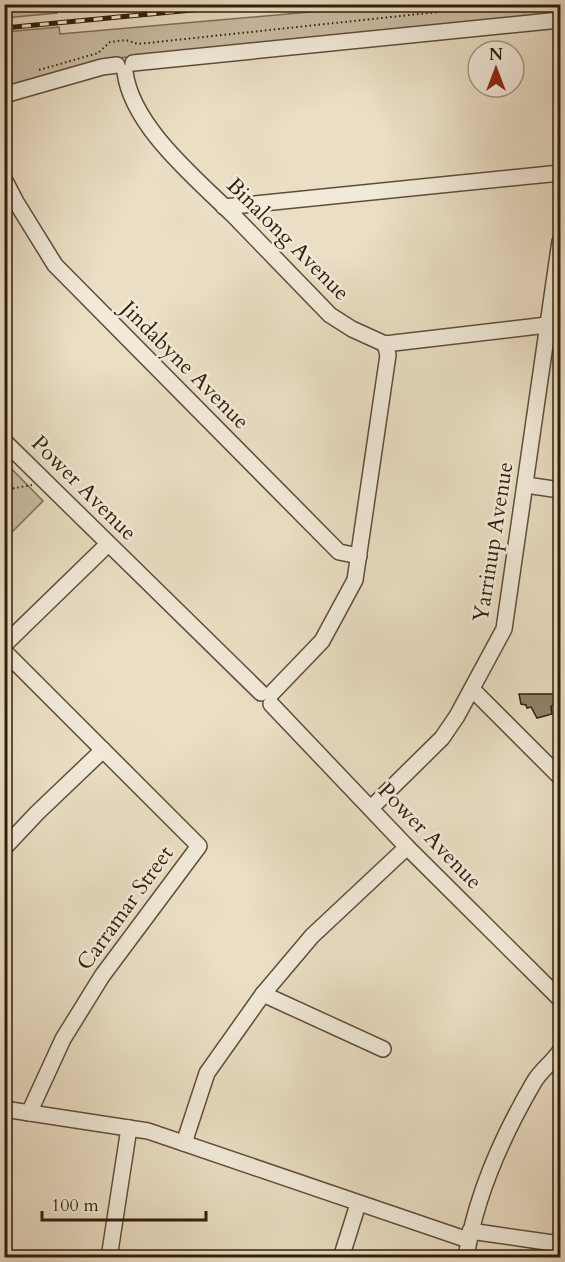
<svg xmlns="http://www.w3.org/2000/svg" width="565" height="1262" viewBox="0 0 565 1262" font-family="Cardo,serif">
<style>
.green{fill:#cabda5;stroke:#7c6e58;stroke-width:1.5}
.building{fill:#90826b;stroke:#2f1e0b;stroke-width:1.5}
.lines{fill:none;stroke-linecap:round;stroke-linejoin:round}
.minor-casing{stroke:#5e4e39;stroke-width:18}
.path{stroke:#2f1e0b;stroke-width:2;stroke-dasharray:1.5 3;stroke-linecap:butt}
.minor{stroke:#f1ead9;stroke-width:15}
.rail-casing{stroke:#2f1e0b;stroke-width:5}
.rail{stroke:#f1ead9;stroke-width:3;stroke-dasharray:9;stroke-linecap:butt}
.labels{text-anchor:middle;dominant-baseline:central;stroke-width:5;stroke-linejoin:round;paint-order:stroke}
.street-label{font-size:22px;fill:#2f1e0b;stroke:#f1ead9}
</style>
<rect width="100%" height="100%" fill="#eadec4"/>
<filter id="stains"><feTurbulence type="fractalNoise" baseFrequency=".00333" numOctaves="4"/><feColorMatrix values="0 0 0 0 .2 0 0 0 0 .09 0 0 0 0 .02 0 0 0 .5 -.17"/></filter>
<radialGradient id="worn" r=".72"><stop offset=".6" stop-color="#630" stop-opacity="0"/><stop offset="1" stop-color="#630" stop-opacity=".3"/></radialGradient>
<g class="green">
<polygon points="5,4 56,5 57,13 5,18"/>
<polygon points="389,5 560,5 560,13 118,58 5,90 5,32 59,27 60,34"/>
<polygon points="5,462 43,501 5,539"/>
</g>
<polygon class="building" points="519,694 554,694 557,705 551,706 552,714 537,718 531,707 527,708 526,705 521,704"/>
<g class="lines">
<g class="minor-casing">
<g id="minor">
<polyline points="133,63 560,20"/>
<path d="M125 72C132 127 197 179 234 216 266 249 298 282 330 315L352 329 385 344 547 325"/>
<polyline points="4,95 102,67 117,65"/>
<polyline points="4,179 16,202 55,265 339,552 359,556"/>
<polyline points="224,207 560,173"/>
<polyline points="4,441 261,693"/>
<polyline points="526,485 560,490"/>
<polyline points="4,645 108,544"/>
<polyline points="4,651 199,846 102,976 63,1039 29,1113"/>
<polyline points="472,689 560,777"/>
<polyline points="272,693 322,641 355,580 388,355 385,344"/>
<polyline points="271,704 407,847 560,999"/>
<polyline points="371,808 442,738 457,716 504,629 560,241"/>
<polyline points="4,848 37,813 103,750"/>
<polyline points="263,994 383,1049"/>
<polyline points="4,1109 148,1131 468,1240"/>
<polyline points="184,1143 207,1073 263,994 312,936 407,847"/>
<polyline points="470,1231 560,1244"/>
<polyline points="109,1258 129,1128"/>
<polyline points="341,1258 358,1204"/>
<path d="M466 1258C475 1197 503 1135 534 1082 541 1070 553 1062 560 1051"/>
</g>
</g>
<g class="path">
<polyline points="39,70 98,53 110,42 126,40 138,44 513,4"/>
<polyline points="4,490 32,485"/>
</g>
<use href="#minor" class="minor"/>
<g class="rail-casing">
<polyline id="rail" points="4,28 255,4"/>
</g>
<use href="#rail" class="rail"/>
</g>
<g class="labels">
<g class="street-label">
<text transform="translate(288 239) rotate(45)">Binalong Avenue</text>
<text transform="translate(185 365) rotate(45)">Jindabyne Avenue</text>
<text transform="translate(84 488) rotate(45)">Power Avenue</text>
<text transform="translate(493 542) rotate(-81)">Yarrinup Avenue</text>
<text transform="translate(430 836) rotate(46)">Power Avenue</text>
<text transform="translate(125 908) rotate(-54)">Carramar Street</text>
</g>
</g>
<rect width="565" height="1262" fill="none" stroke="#eadec4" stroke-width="24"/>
<rect x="6" y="6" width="553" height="1250" fill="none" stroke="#2f1e0b" stroke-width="3"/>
<rect x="12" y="12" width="541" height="1238" fill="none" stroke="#2f1e0b" stroke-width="1.5"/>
<g transform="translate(496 69)"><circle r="28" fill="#f1ead9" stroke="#a39887" stroke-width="1.5"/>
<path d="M0-4.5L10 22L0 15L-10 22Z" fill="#8f2418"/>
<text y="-9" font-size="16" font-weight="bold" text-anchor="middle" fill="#2f1e0b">N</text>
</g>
<path d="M42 1211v9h164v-9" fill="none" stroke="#2f1e0b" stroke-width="3"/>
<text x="51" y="1211" font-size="18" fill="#2f1e0b" stroke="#f1ead9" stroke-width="4.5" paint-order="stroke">100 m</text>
<rect width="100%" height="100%" filter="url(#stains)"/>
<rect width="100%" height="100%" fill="url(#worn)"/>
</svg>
